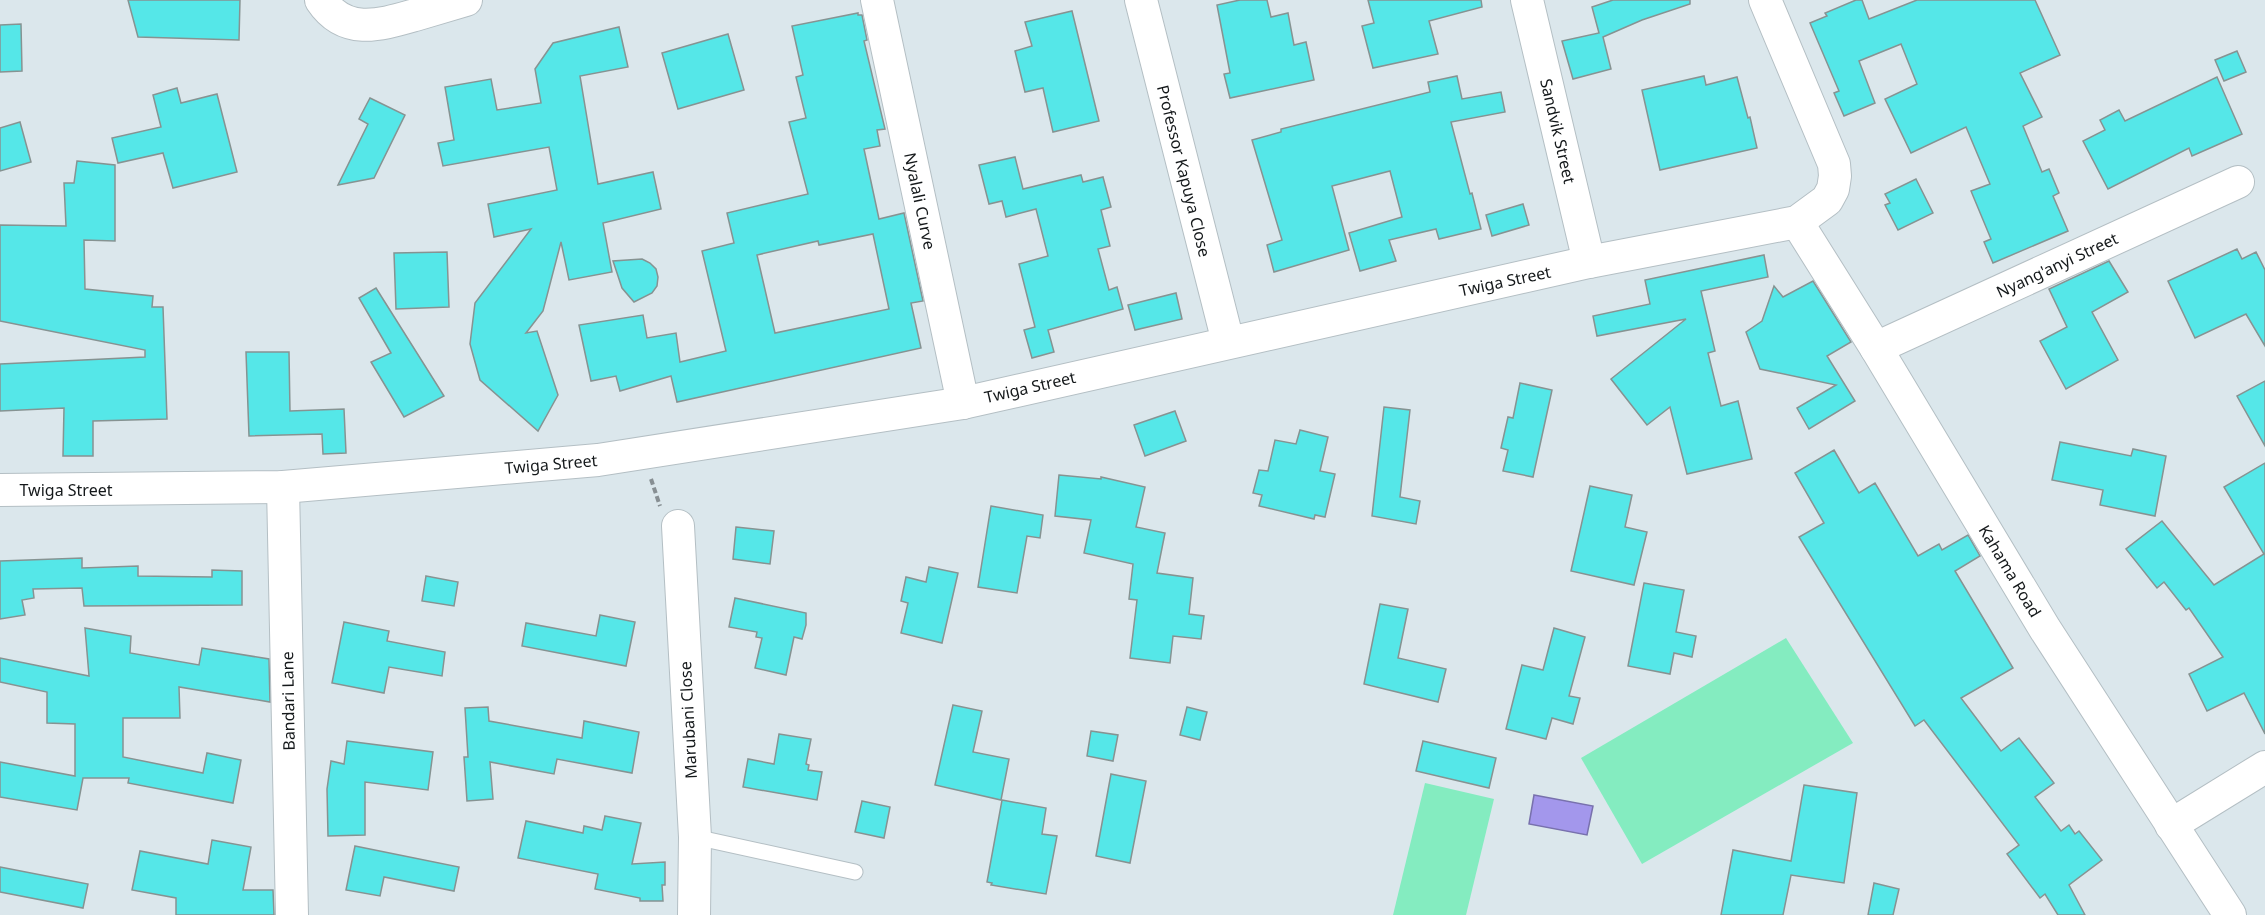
<svg xmlns="http://www.w3.org/2000/svg" width="2265" height="915" viewBox="0 0 2265 915" font-family="'Noto Sans',sans-serif">
<style>
.green{fill:#84ecc0}
.water{fill:#a397ec;stroke:#7871ad;stroke-width:1.5}
.building{fill:#55e7e8;stroke:#869392;stroke-width:1.5;fill-rule:evenodd}
.lines{fill:none;stroke-linecap:round;stroke-linejoin:round}
.service-casing{stroke:#b4bfc4;stroke-width:17}
.minor-casing{stroke:#b4bfc4;stroke-width:34}
.path{stroke:#878f93;stroke-width:4;stroke-dasharray:6 3;stroke-linecap:butt}
.service{stroke:#fff;stroke-width:15}
.minor{stroke:#fff;stroke-width:32}
.labels{text-anchor:middle;dominant-baseline:central;stroke-width:5;stroke-linejoin:round;paint-order:stroke}
.street-label{font-size:16px;fill:#14181a;stroke:#fff}
</style>
<rect width="100%" height="100%" fill="#dbe7ec"/>
<g class="green">
<polygon points="1786,638 1853,743 1642,864 1581,758"/>
<polygon points="1425,783 1494,799 1466,915 1393,915"/>
</g>
<polygon class="water" points="1534,795 1593,806 1587,835 1529,824"/>
<g class="building">
<polygon points="128,0 240,0 239,40 138,37"/>
<polygon points="1240,0 1267,0 1271,17 1288,13 1294,45 1306,42 1314,80 1230,98 1224,74 1230,73 1217,5"/>
<polygon points="1368,0 1481,0 1482,7 1429,21 1438,54 1373,68 1362,26 1374,23"/>
<polygon points="1613,0 1690,0 1690,4 1642,20 1603,37 1611,69 1573,79 1562,41 1599,33 1592,7"/>
<polygon points="1856,0 1862,0 1869,19 1917,0 2035,0 2060,55 2020,73 2042,117 2023,126 2042,172 2049,169 2059,193 2053,196 2068,231 1993,263 1984,242 1991,239 1971,191 1990,184 1966,127 1911,153 1885,99 1917,84 1901,44 1859,61 1875,103 1844,116 1834,93 1839,91 1810,23 1827,16 1825,13"/>
<polygon points="1072,11 1099,121 1053,132 1043,88 1025,92 1015,51 1032,46 1025,22"/>
<path d="M858 13V15H862L867 40 864 41 885 129 877 130 880 146 864 149 879 219 904 213 923 301 911 303 921 348 677 402 671 376 620 391 616 376 591 381 579 325 643 315 647 338 676 333 680 362 726 351 702 251 734 243 727 213 808 194 789 122 806 118 796 77 803 75 792 26ZM873 234 889 309 775 333 757 255 818 241 819 245Z"/>
<polygon points="21,24 22,71 0,72 0,25"/>
<polygon points="619,27 628,67 580,76 598,184 653,172 661,209 603,223 612,272 569,280 561,242 543,311 526,333 537,331 558,395 538,431 480,380 470,344 475,303 531,229 494,237 488,204 557,190 549,147 443,166 438,143 454,140 445,87 491,79 497,110 541,103 535,69 553,43"/>
<polygon points="728,34 744,90 678,109 662,53"/>
<polygon points="2237,51 2246,72 2224,81 2215,60"/>
<polygon points="1457,76 1462,99 1501,92 1505,112 1451,122 1470,194 1472,193 1481,229 1439,239 1436,229 1389,240 1396,261 1360,271 1349,233 1402,217 1390,171 1332,186 1349,250 1274,272 1267,245 1282,240 1252,140 1281,132 1281,129 1430,92 1428,82"/>
<polygon points="1704,76 1706,85 1737,77 1748,118 1750,117 1757,148 1660,170 1642,90"/>
<polygon points="2217,77 2242,134 2192,156 2189,148 2108,189 2083,141 2105,130 2100,120 2119,110 2125,121"/>
<polygon points="177,88 181,103 217,94 237,172 173,188 163,153 118,163 112,138 161,127 153,95"/>
<polygon points="370,98 405,115 374,178 338,185 368,124 359,119"/>
<polygon points="20,122 31,162 0,171 0,128"/>
<polygon points="1015,157 1023,189 1081,175 1083,182 1103,177 1111,207 1101,210 1110,246 1098,249 1109,290 1117,287 1123,309 1048,330 1054,352 1032,358 1024,330 1035,327 1019,264 1048,256 1036,209 1006,217 1002,201 989,204 979,165"/>
<polygon points="77,161 115,165 115,241 84,240 85,289 153,296 152,307 163,307 167,419 93,421 93,456 63,456 64,408 0,411 0,364 145,357 145,350 0,321 0,225 66,226 64,183 74,183"/>
<polygon points="1916,179 1933,213 1898,230 1885,205 1890,203 1885,194"/>
<polygon points="1523,204 1529,225 1492,236 1486,215"/>
<polygon points="2237,249 2242,259 2256,252 2265,270 2265,346 2246,314 2195,338 2168,281"/>
<polygon points="447,252 449,307 396,309 394,253"/>
<polygon points="1764,255 1768,277 1701,291 1715,351 1708,353 1721,406 1738,401 1752,459 1687,474 1670,407 1647,425 1611,379 1686,319 1597,336 1593,316 1650,304 1645,280"/>
<polygon points="642,259 650,263 656,269 658,277 657,286 652,293 634,302 622,288 613,261"/>
<polygon points="2109,261 2128,292 2092,312 2118,360 2066,389 2040,341 2067,327 2049,289"/>
<polygon points="1813,281 1851,342 1827,356 1855,401 1809,429 1797,408 1836,385 1760,369 1746,332 1762,321 1774,286 1783,297"/>
<polygon points="376,288 444,396 404,417 371,362 391,353 359,298"/>
<polygon points="1176,293 1182,319 1135,330 1128,305"/>
<polygon points="246,352 289,352 290,411 344,409 346,453 323,454 322,434 249,436"/>
<polygon points="2265,381 2265,446 2237,396"/>
<polygon points="1520,383 1552,390 1533,477 1503,471 1508,450 1501,448 1508,417 1513,418"/>
<polygon points="1384,407 1410,410 1400,497 1420,501 1416,524 1372,516"/>
<polygon points="1175,411 1186,441 1145,456 1134,425"/>
<polygon points="1300,430 1328,437 1320,471 1335,474 1325,517 1315,515 1314,519 1259,506 1262,495 1253,493 1259,470 1268,471 1275,440 1296,444"/>
<polygon points="2060,442 2131,456 2133,449 2166,456 2155,516 2100,505 2103,490 2052,480"/>
<polygon points="1834,450 1859,493 1875,483 1918,556 1939,544 1942,550 1968,535 1980,556 1955,571 2013,668 1961,698 2001,751 2019,738 2054,783 2035,797 2061,831 2069,825 2075,834 2079,831 2102,860 2069,885 2085,915 2058,915 2045,894 2040,898 2007,854 2019,845 1924,720 1915,726 1799,537 1824,523 1795,473"/>
<polygon points="2265,463 2265,734 2244,693 2207,711 2189,674 2223,657 2189,608 2186,610 2164,582 2157,588 2126,549 2162,521 2214,585 2264,554 2224,487"/>
<polygon points="1059,475 1101,479 1101,477 1145,487 1136,527 1165,533 1157,573 1193,578 1189,614 1204,616 1201,639 1173,636 1170,663 1130,658 1137,600 1129,599 1133,564 1084,553 1091,520 1055,516"/>
<polygon points="1590,486 1632,495 1625,527 1647,532 1634,585 1571,571"/>
<polygon points="991,506 1043,515 1040,538 1027,536 1017,593 978,587"/>
<polygon points="736,527 774,531 770,564 733,559"/>
<polygon points="82,558 82,568 138,566 138,576 212,577 212,570 242,571 242,605 84,606 82,588 33,589 34,598 22,600 25,615 0,619 0,561"/>
<polygon points="929,567 958,573 942,643 901,633 908,603 901,601 906,577 926,582"/>
<polygon points="426,576 458,582 454,606 422,601"/>
<polygon points="1644,583 1684,590 1676,632 1696,636 1692,657 1674,653 1670,674 1628,666"/>
<polygon points="735,598 806,613 806,625 802,639 794,637 786,675 755,668 762,638 756,637 757,632 729,627"/>
<polygon points="1380,604 1408,609 1398,658 1446,669 1438,702 1364,684"/>
<polygon points="600,615 635,622 626,666 522,646 526,623 596,636"/>
<polygon points="344,622 389,631 387,641 445,652 442,676 389,667 384,693 332,683"/>
<polygon points="85,628 131,636 130,653 199,665 202,648 269,659 270,702 179,687 180,718 123,718 123,757 203,773 207,753 241,760 233,803 128,783 129,778 83,778 77,810 0,797 0,762 75,776 75,724 47,723 47,692 0,682 0,658 89,676"/>
<polygon points="1554,628 1585,637 1569,696 1580,698 1573,724 1552,718 1546,739 1506,729 1522,665 1543,670"/>
<polygon points="953,705 982,711 973,752 1009,759 1001,800 935,785"/>
<polygon points="488,707 489,721 582,738 584,721 639,732 632,773 557,759 554,774 490,762 493,799 467,801 464,757 468,757 465,708"/>
<polygon points="1187,707 1207,712 1200,740 1180,735"/>
<polygon points="1091,731 1118,735 1113,761 1087,756"/>
<polygon points="779,734 811,739 806,764 809,765 808,770 822,772 817,800 743,787 748,759 774,764"/>
<polygon points="347,741 433,752 428,790 365,782 365,835 328,836 327,789 331,761 344,764"/>
<polygon points="1423,741 1496,758 1489,788 1416,771"/>
<polygon points="1111,774 1146,781 1130,863 1096,856"/>
<polygon points="1804,785 1857,793 1844,883 1791,875 1783,915 1721,915 1733,850 1791,861"/>
<polygon points="1002,800 1046,808 1042,834 1057,836 1046,894 991,885 992,883 987,882"/>
<polygon points="862,801 890,807 884,838 855,832"/>
<polygon points="605,816 641,823 632,864 665,862 665,885 662,885 663,901 640,901 640,898 595,889 598,874 518,858 526,821 583,833 584,826 602,830"/>
<polygon points="212,840 251,847 243,890 273,890 274,915 176,915 176,898 132,890 140,851 208,864"/>
<polygon points="355,846 459,867 454,891 384,877 380,896 346,890"/>
<polygon points="0,867 88,884 83,908 0,892"/>
<polygon points="1874,883 1899,889 1893,915 1868,915"/>
</g>
<g class="lines">
<g class="service-casing">
<polyline id="service" points="695,837 855,872"/>
</g>
<g class="minor-casing">
<g id="minor">
<path d="M321 0C345 36 380 25 415 15 432 10 449 5 466 0"/>
<polyline points="877,0 963,403"/>
<polyline points="1141,0 1228,342"/>
<polyline points="1527,0 1589,262"/>
<polyline points="1797,222 1876,348 2045,629 2230,915"/>
<polyline points="1876,348 2238,182"/>
<polyline points="283,487 292,915"/>
<polyline points="0,490 283,487 598,460 963,403 1589,262 1797,222 1827,200 1833,189 1835,176 1834,164 1765,0"/>
<polyline points="678,526 695,837 694,915"/>
<polyline points="2171,825 2265,767"/>
</g>
</g>
<polyline class="path" points="651,479 660,506"/>
<use href="#service" class="service"/>
<use href="#minor" class="minor"/>
</g>
<g class="labels">
<g class="street-label">
<text transform="translate(1558 131) rotate(77)">Sandvik Street</text>
<text transform="translate(1184 171) rotate(76)">Professor Kapuya Close</text>
<text transform="translate(920 201) rotate(78)">Nyalali Curve</text>
<text transform="translate(2057 265) rotate(-25)">Nyang'anyi Street</text>
<text transform="translate(1505 281) rotate(-12)">Twiga Street</text>
<text transform="translate(1030 387) rotate(-13)">Twiga Street</text>
<text transform="translate(551 464) rotate(-5)">Twiga Street</text>
<text x="66" y="490">Twiga Street</text>
<text transform="translate(2010 571) rotate(59)">Kahama Road</text>
<text transform="translate(288 701) rotate(-91)">Bandari Lane</text>
<text transform="translate(688 720) rotate(-93)">Marubani Close</text>
</g>
</g>
</svg>
